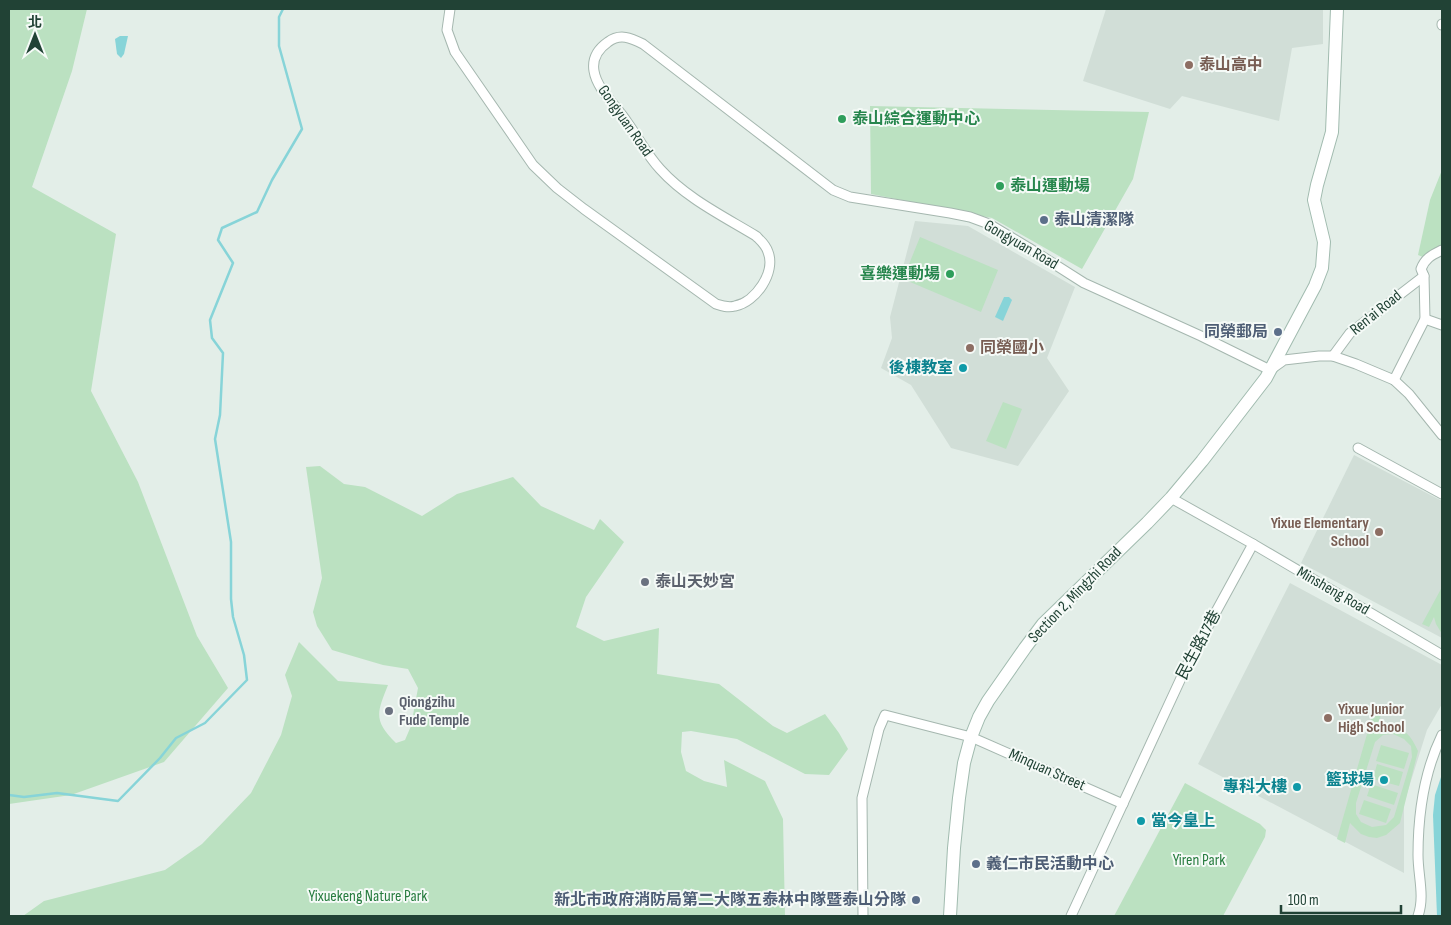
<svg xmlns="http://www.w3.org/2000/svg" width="1451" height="925" viewBox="0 0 1451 925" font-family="'Sofia Sans Condensed','Noto Sans TC',sans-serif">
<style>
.built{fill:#d1ded7}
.green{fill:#bbe1c1;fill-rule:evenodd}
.water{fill:#87d4d8}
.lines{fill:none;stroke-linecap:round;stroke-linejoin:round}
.stream{stroke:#87d4d8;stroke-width:2.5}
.street-casing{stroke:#a5b7af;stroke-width:11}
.secondary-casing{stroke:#a1bbaf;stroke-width:14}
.street{stroke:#fff;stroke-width:9}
.secondary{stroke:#fff;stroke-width:12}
.education-dot{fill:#8d6e63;stroke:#f5faf7;stroke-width:2}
.leisure-dot{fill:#2e9e5b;stroke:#f5faf7;stroke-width:2}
.service-dot{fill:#5c6f8a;stroke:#f5faf7;stroke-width:2}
.culture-dot{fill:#0f9aa8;stroke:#f5faf7;stroke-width:2}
.worship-dot{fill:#6b7280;stroke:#f5faf7;stroke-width:2}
.labels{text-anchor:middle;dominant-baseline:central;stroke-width:4;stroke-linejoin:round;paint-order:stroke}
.education-label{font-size:16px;font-weight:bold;fill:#785e54;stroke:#f5faf7;text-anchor:start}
.leisure-label{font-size:16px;font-weight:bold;fill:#27864d;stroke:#f5faf7;text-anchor:start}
.street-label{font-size:16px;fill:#214235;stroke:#f5faf7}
.service-label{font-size:16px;font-weight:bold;fill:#4e5e75;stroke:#f5faf7;text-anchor:start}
.culture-label{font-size:16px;font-weight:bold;fill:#0d838f;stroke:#f5faf7;text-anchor:end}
.worship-label{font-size:16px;font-weight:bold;fill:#5b616d;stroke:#f5faf7;text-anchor:start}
.park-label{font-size:16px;fill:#277c3f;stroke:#f5faf7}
</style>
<rect width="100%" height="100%" fill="#e3eee8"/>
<g class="built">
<polygon points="1106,9 1323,9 1323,44 1292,48 1279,121 1182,96 1170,109 1083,81"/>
<polygon points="915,221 968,226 1075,287 1047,358 1069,391 1018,466 951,448 911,385 881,368 892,338 890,317"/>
<polygon points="1354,455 1442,501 1442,638 1301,563"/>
<polygon points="1290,583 1442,665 1442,704 1427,730 1404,803 1404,873 1198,764"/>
</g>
<g class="green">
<polygon points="9,9 87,9 72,71 32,187 116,234 91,391 138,482 197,636 228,688 164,762 71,795 9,804"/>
<polygon points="870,106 1149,112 1133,179 1082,269 992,218 871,194"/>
<polygon points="1442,170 1442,247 1423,257 1418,255 1430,200"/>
<polygon points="920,237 998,270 981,312 903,279"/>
<polygon points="1003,402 1022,409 1006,449 986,441"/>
<path d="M320 466 344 484 365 487 422 516 457 494 513 477 541 506 594 530 600 519 624 542 586 597 576 627 604 641 659 628 657 674 719 684 773 726 787 733 825 714 839 733 848 749 829 775 805 774 737 739 691 731 682 732 681 752 686 771 704 781 727 787 724 760 765 781 783 819 785 916H23L44 901 165 870 202 844 251 793 281 735 292 696 285 675 299 642 338 681 388 685C377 713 373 720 396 743L405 740 411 726 418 688 408 669 383 665 332 650 317 626 313 612 322 578 306 467Z"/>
<polygon points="1442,587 1441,610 1442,634 1436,624 1434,617 1429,627 1422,624"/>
<path d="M1373 713 1381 715 1376 731C1399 722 1409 731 1418 751L1400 823 1386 835 1377 838 1369 837 1361 834 1350 823 1345 843 1337 839ZM1393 734 1404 739 1411 746 1412 757 1394 817 1386 825 1372 827 1361 822 1356 814V803L1375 742 1383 735Z"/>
<polygon points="1381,745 1409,753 1404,769 1376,761"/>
<polygon points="1377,764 1403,772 1399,786 1373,779"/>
<polygon points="1185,783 1260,824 1266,830 1265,837 1223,916 1114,916"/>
<polygon points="1371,784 1398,793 1394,805 1367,796"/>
<polygon points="1364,800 1391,809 1386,823 1359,814"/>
</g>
<g class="water">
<polygon points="120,36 128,36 124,54 121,58 117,54 115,39"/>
<polygon points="1004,297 1009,297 1012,300 1003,321 995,317"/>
<polygon points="1442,774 1442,916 1437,916 1433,815 1435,795"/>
</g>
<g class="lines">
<polyline class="stream" points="9,795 24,797 57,793 118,801 160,758 176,738 205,723 247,680 244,655 233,617 231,599 231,542 215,439 220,415 223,353 212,338 210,320 233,263 218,240 222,228 257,212 272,180 302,129 279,46 279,17 283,9"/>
<g class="street-casing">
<g id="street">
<path d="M450 9 447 30 455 52 533 165 557 188 584 209 716 304C722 306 728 308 735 306 756 302 776 272 768 252 766 245 761 241 756 236 723 216 686 198 660 169 647 155 638 137 627 122 617 106 597 90 594 71 592 59 598 49 608 42 620 33 631 38 643 44L833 190 850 197 950 213 970 217 989 224 1029 248 1084 283 1201 336 1270 370 1284 360 1319 356H1333L1356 364 1394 380 1409 394 1442 435"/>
<polyline points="1442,25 1442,24"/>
<polyline points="1425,319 1442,325"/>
<polyline points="1333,356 1350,333 1424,276"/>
<path d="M1394 380 1425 319 1424 276 1421 269C1425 258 1432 255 1442 250"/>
<polyline points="1358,448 1442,494"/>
<polyline points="1171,498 1253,544 1442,655"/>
<polyline points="863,916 862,798 879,729 885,715 971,737 1123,804"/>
<polyline points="1071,916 1188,663 1253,544"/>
<path d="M1418 916C1425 896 1418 876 1418 855 1418 814 1424 772 1442 735"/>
</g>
</g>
<g class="secondary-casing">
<polyline id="secondary" points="950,916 954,848 959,798 964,763 971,737 979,717 988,701 1025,648 1043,624 1147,523 1171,498 1202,461 1266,378 1315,286 1322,268 1324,242 1314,200 1317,185 1332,132 1337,9"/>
</g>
<use href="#street" class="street"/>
<use href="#secondary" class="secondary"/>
</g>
<g class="education-dot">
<circle cx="1189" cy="65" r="5"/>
<circle cx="970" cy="348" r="5"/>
<circle cx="1379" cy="532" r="5"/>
<circle cx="1328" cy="718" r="5"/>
</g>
<g class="leisure-dot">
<circle cx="842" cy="119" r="5"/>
<circle cx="1000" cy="186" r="5"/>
<circle cx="950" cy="274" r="5"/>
</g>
<g class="service-dot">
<circle cx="1044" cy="220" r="5"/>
<circle cx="1278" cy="332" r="5"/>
<circle cx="976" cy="864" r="5"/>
<circle cx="916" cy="900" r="5"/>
</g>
<g class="culture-dot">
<circle cx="963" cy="368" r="5"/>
<circle cx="1384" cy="780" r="5"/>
<circle cx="1297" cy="787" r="5"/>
<circle cx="1141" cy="821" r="5"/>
</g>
<g class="worship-dot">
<circle cx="645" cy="582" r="5"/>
<circle cx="389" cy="711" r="5"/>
</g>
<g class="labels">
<g class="education-label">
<text x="1199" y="65">泰山高中</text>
<text x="980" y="348">同榮國小</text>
<text x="1369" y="523" text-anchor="end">Yixue Elementary<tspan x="1369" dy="18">School</tspan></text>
<text x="1338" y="709">Yixue Junior<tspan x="1338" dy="18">High School</tspan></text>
</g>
<g class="leisure-label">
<text x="852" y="119">泰山綜合運動中心</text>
<text x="1010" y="186">泰山運動場</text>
<text x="940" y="274" text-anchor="end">喜樂運動場</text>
</g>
<g class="street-label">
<text transform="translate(625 121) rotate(55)">Gongyuan Road</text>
<text transform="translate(1021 245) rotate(30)">Gongyuan Road</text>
<text transform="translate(1376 313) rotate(-39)">Ren'ai Road</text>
<text transform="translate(1333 591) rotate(30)">Minsheng Road</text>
<text transform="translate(1075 595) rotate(-46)">Section 2, Mingzhi Road</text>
<text transform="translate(1199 645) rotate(-62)">民生路17巷</text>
<text transform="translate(1047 770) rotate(24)">Minquan Street</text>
</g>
<g class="service-label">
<text x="1054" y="220">泰山清潔隊</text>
<text x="1268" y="332" text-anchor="end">同榮郵局</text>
<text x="986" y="864">義仁市民活動中心</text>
<text x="906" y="900" text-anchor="end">新北市政府消防局第二大隊五泰林中隊暨泰山分隊</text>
</g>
<g class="culture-label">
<text x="953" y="368">後棟教室</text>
<text x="1374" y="780">籃球場</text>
<text x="1287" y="787">專科大樓</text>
<text x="1151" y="821" text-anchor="start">當今皇上</text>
</g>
<g class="worship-label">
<text x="655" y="582">泰山天妙宮</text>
<text x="399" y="702">Qiongzihu<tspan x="399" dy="18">Fude Temple</tspan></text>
</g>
<g class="park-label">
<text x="1199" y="860">Yiren Park</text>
<text x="368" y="896">Yixuekeng Nature Park</text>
</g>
</g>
<rect width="1451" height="925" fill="none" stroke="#214235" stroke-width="20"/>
<g transform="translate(35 35)" stroke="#f5faf7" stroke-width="4" paint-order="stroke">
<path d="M0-4L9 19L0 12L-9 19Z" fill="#214235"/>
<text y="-8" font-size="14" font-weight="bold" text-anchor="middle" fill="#214235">北</text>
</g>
<path d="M1281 905v8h120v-8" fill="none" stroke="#214235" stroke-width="2.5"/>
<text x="1288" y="905" font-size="15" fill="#214235" stroke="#f5faf7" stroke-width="4" paint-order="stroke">100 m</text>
</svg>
